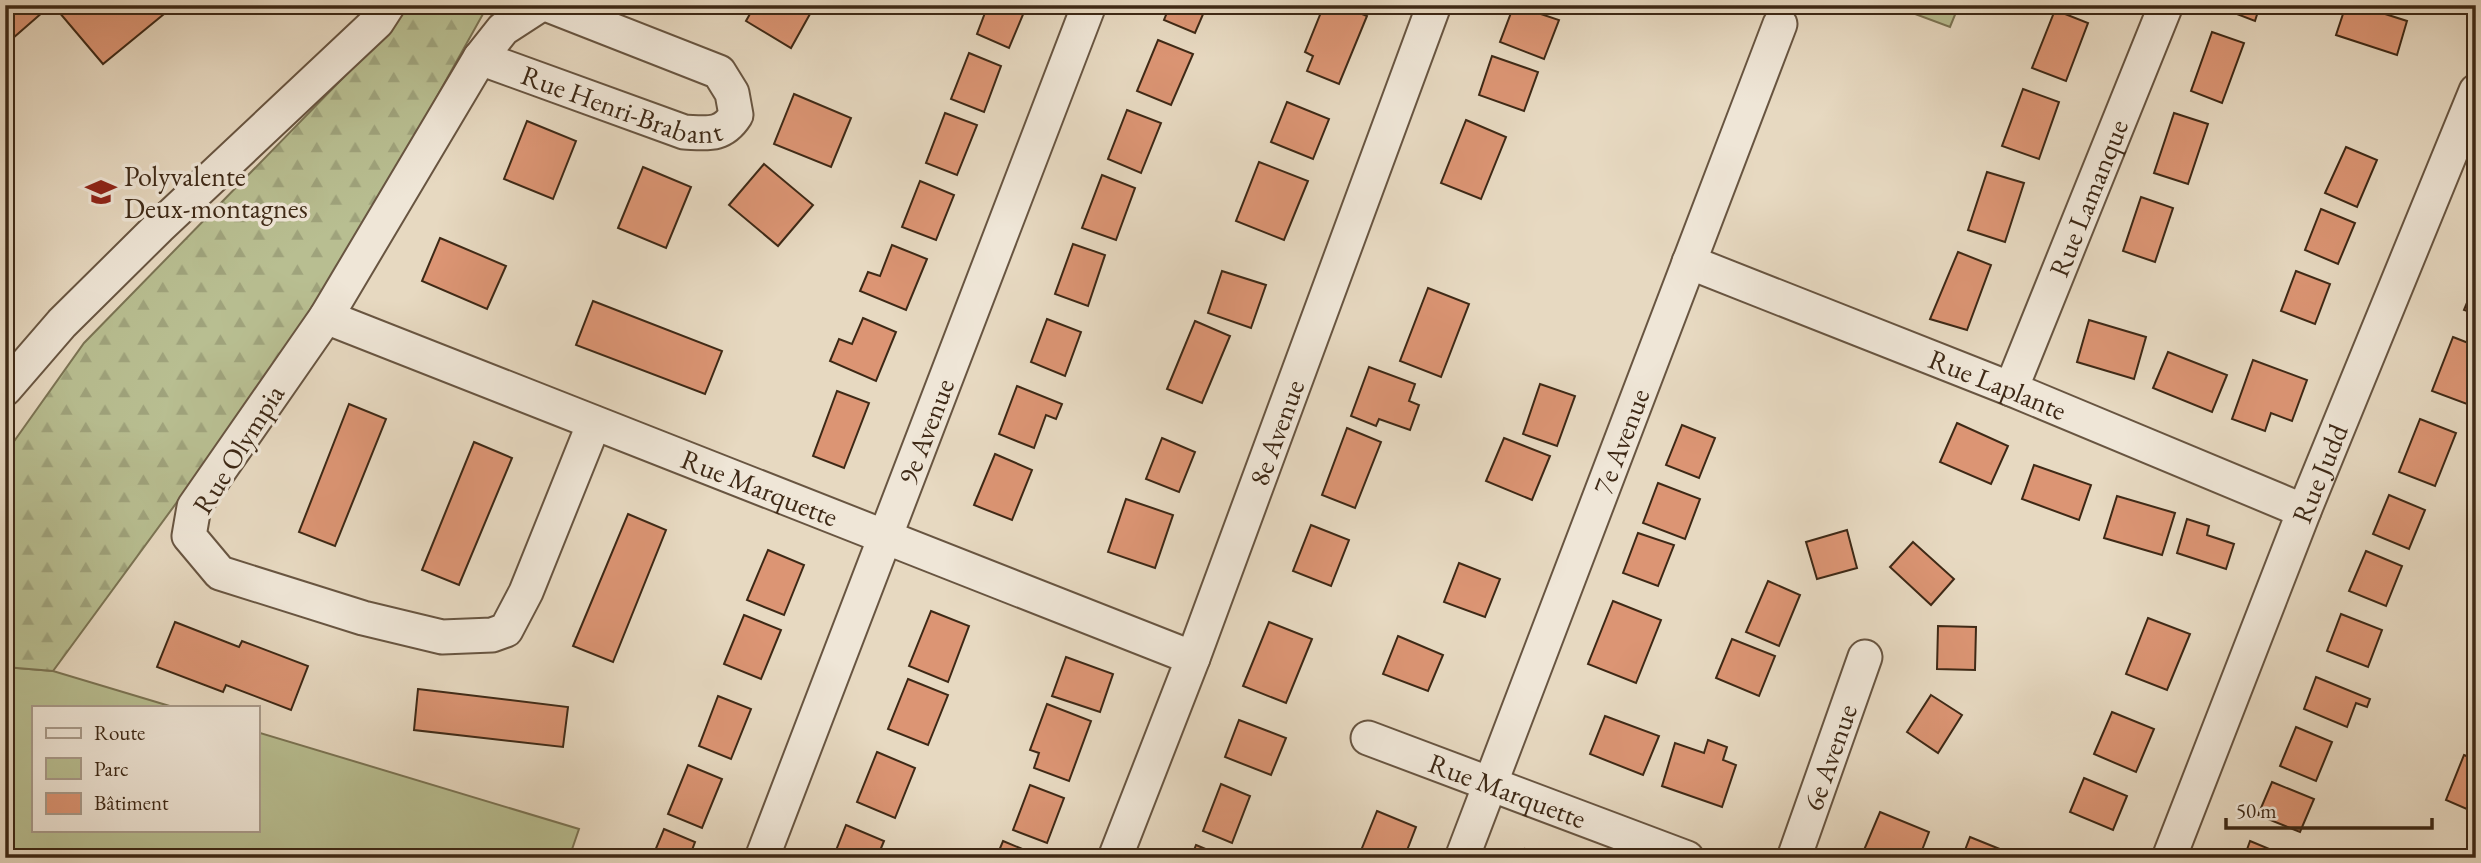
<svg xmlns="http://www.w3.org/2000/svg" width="2481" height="863" viewBox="0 0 2481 863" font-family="'EB Garamond',serif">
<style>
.green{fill:#b8be91;stroke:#7b7454;stroke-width:2}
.forest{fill:url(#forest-firs);stroke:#7b7454;stroke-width:2}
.building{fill:#dc9574;stroke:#3e2916;stroke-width:2}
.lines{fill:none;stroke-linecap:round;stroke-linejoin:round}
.minor-casing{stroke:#685541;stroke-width:37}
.minor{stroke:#efe6d7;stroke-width:33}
.labels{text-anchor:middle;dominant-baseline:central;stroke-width:7;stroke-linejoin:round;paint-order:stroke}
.street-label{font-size:28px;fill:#3e2916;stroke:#efe6d7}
.poi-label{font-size:28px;fill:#3e2916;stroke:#efe6d7;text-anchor:start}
</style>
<defs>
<pattern id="forest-firs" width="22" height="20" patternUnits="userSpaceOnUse" patternTransform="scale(1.75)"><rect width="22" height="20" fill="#b8be91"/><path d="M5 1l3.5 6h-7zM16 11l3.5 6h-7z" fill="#9fa37c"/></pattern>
</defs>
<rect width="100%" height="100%" fill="#e7d9c1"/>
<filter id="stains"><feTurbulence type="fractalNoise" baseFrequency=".00286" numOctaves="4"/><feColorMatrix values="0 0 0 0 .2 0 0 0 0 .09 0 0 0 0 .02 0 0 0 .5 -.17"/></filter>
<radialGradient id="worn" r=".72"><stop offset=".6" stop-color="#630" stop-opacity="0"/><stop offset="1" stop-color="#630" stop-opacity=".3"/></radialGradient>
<polygon class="green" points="5,667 53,671 173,707 33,707 33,830 257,830 257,732 579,829 569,858 5,858"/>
<g class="forest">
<polygon points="404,5 488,5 318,310 53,671 5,667 5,454 84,343 386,34"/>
<polygon points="1891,5 1959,5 1950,27"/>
</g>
<g class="building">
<polygon points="5,5 51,5 5,45"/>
<polygon points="53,5 175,5 103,64"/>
<polygon points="755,5 815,5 791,48 746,21"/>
<polygon points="988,5 1027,5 1009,48 977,34"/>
<polygon points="1170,5 1207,5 1195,33 1164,20"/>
<polygon points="1324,5 1340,5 1367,16 1339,84 1307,71 1313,56 1305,52"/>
<polygon points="1514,5 1559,20 1544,59 1500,42"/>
<polygon points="2222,5 2260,5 2255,21 2221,8"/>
<polygon points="2346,5 2357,5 2407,21 2397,55 2336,35"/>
<polygon points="2055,10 2088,23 2066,81 2032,68"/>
<polygon points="2212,32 2244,43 2222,103 2191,91"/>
<polygon points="1158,40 1193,54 1171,105 1137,91"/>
<polygon points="969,53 1001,66 984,112 951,99"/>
<polygon points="1492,56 1538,72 1524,111 1479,95"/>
<polygon points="2023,89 2059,102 2039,159 2002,146"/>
<polygon points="794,94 851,118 831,167 774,144"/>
<polygon points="1287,102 1329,119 1313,159 1271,142"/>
<polygon points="1127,110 1161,123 1141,173 1108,159"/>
<polygon points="945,113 977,125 957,175 926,163"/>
<polygon points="2174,113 2208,124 2188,184 2154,173"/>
<polygon points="1466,120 1506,137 1481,199 1441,183"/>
<polygon points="527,121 576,141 553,199 504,179"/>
<polygon points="2346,147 2377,160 2357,207 2325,193"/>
<polygon points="1259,162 1308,181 1284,240 1236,221"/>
<polygon points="764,164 813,205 778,246 729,205"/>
<polygon points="643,167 691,187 666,248 618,228"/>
<polygon points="1987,172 2024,183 2005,242 1968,230"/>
<polygon points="1102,175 1135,188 1116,240 1082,228"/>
<polygon points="920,181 954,195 936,240 902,227"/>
<polygon points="2141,197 2173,208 2155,262 2123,251"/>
<polygon points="2321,209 2355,223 2338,264 2305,250"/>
<polygon points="440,238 506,266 487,309 422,281"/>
<polygon points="1073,244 1105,255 1088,306 1055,294"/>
<polygon points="892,245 927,259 906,310 860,291 868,272 880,276"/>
<polygon points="1958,252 1991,265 1967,330 1930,319"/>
<polygon points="1222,271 1266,285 1251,328 1208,313"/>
<polygon points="2296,271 2330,284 2315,324 2281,311"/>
<polygon points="2476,281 2476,314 2464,310"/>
<polygon points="1428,288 1469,304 1441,377 1400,361"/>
<polygon points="593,301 722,351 705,394 576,345"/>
<polygon points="863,318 896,332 876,381 830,361 839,339 852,344"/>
<polygon points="1047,319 1081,332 1065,376 1031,362"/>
<polygon points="2089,320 2146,337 2134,379 2077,362"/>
<polygon points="1195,321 1230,336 1202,403 1167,389"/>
<polygon points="2453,337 2476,346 2476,381 2467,404 2432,391"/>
<polygon points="2168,352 2227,375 2212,412 2153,388"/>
<polygon points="2253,360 2307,380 2292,421 2271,413 2265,431 2232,419"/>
<polygon points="1369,367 1415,384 1409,401 1419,405 1410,430 1379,419 1376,426 1351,416"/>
<polygon points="1540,384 1575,396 1557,446 1523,434"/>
<polygon points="1017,386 1062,404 1056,419 1046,415 1034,448 999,434"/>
<polygon points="837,391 869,403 844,468 813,456"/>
<polygon points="349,404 386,419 335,546 299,532"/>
<polygon points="2420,419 2456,433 2435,486 2399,472"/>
<polygon points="1957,423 2008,446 1991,484 1940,462"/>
<polygon points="1682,425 1715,438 1699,478 1666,465"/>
<polygon points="1347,428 1381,442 1355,508 1322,495"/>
<polygon points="1162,438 1195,452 1179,492 1146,479"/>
<polygon points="1504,438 1550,456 1532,500 1486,481"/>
<polygon points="474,442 512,458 459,585 422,570"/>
<polygon points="995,454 1032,470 1012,520 974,505"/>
<polygon points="2034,465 2091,485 2079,520 2022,499"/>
<polygon points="1658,483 1700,499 1685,539 1643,523"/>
<polygon points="2389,495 2425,510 2409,549 2373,534"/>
<polygon points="2117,496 2175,513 2162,555 2104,538"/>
<polygon points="1126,499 1173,515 1155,568 1108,552"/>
<polygon points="628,514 666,530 613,662 573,646"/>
<polygon points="2187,519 2209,526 2207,535 2234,544 2226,569 2177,553"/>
<polygon points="1311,525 1349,540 1331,586 1293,571"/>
<polygon points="1847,530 1857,568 1817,579 1806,542"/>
<polygon points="1638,533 1674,545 1658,586 1623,573"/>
<polygon points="1913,542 1954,579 1931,605 1890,567"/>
<polygon points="768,550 804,565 784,615 747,600"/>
<polygon points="2366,551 2402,566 2386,606 2349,591"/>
<polygon points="1459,563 1500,579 1485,617 1444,602"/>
<polygon points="1768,581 1800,595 1779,646 1746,632"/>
<polygon points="1613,601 1661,620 1636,683 1588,664"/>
<polygon points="931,611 969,626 948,682 909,666"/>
<polygon points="2341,614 2382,630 2368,667 2327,651"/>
<polygon points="744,615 781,630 761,679 724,664"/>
<polygon points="2148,618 2190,634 2167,690 2126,674"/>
<polygon points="175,622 239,647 242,641 308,666 291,710 226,685 223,692 157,667"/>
<polygon points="1269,622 1312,639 1286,703 1243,686"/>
<polygon points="1938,626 1976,627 1975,670 1937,669"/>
<polygon points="1398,636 1443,655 1428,691 1383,674"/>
<polygon points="1732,639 1775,656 1759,696 1716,678"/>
<polygon points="1066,657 1113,674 1100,712 1052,696"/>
<polygon points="2316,677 2370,699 2367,707 2356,703 2347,727 2304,709"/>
<polygon points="908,679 948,695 928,745 888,729"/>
<polygon points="418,689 568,707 563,747 414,730"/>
<polygon points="1931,695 1962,715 1938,753 1907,732"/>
<polygon points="718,696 751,709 731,759 699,746"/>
<polygon points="1047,704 1091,721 1069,781 1034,768 1039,753 1030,750"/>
<polygon points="2112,712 2154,729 2136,772 2094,754"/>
<polygon points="1605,716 1659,736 1643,775 1590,754"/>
<polygon points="1239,720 1286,738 1271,775 1225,757"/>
<polygon points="2296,727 2332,742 2316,781 2280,766"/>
<polygon points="1708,740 1727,747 1723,760 1736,765 1722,807 1662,786 1675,743 1704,753"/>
<polygon points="877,752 915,768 895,818 857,802"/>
<polygon points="2464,755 2476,760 2476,813 2446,800"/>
<polygon points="688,765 722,779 702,828 668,814"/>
<polygon points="2084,778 2127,796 2113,830 2070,812"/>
<polygon points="2272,782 2314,799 2300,832 2258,815"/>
<polygon points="1221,784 1250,796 1232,843 1203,831"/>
<polygon points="1030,785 1064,798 1047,843 1013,830"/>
<polygon points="1377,811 1416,827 1404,858 1358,858"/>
<polygon points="1880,812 1929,832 1919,858 1883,858 1864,850"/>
<polygon points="846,825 884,841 877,858 833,858"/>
<polygon points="664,829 695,842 689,858 652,858"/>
<polygon points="1970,837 2022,858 1962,858"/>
<polygon points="1003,841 1039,856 1039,858 996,858"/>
<polygon points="2250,841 2291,858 2244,858"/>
<polygon points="1196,845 1227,858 1191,858"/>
<polygon points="1525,849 1548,858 1522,858"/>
</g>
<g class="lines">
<g class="minor-casing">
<g id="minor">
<polyline points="540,5 503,29 480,58 326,317 194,507 189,536 220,573 363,618 442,637 492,635 506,630 526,592 594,423"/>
<path id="s1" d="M480 58 684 132C707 133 722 137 736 115L732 93 719 72 548 5"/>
<path id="s2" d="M1689 262 2011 389 2304 511"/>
<path id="s3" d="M326 317 1193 658"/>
<polyline points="5,389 62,323 159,227 377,22 388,5"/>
<path id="s4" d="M2011 389 2166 5"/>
<path id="s5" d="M1368 738 1687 858"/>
<path id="s6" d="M762 858 1089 5"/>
<path id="s7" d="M1115 858 1193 658 1434 5"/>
<path id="s8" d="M1462 858 1780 24"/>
<path id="s9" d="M1794 858 1865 657"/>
<path id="s10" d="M2169 858 2304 511 2476 91"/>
</g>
</g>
<use href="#minor" class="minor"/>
</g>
<defs>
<g id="school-bare" transform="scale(2.415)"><path d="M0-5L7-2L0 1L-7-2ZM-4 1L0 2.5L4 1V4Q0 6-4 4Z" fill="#8f2418" stroke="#efe6d7" stroke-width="2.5" paint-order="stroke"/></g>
</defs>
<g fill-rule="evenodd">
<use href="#school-bare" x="101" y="192"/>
</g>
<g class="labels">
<g class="street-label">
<text stroke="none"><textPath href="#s1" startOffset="150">Rue Henri-Brabant</textPath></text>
<text stroke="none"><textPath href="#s4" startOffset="206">Rue Lamanque</textPath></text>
<text stroke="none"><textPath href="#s2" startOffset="332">Rue Laplante</textPath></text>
<text stroke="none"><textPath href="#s6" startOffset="457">9e Avenue</textPath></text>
<text stroke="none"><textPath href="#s7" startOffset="455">8e Avenue</textPath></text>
<text stroke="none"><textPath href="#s8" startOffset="446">7e Avenue</textPath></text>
<text transform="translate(238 449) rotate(-58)">Rue Olympia</text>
<text stroke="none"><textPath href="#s10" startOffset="413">Rue Judd</textPath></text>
<text stroke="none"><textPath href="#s3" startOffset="466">Rue Marquette</textPath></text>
<text stroke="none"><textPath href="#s9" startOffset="107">6e Avenue</textPath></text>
<text stroke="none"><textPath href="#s5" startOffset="149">Rue Marquette</textPath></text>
</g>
<g class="poi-label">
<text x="124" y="176">Polyvalente<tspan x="124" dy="32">Deux-montagnes</tspan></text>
</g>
</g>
<rect width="2481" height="863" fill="none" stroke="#e7d9c1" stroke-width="28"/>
<rect x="7" y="7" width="2467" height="849" fill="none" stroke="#3e2916" stroke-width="3.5"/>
<rect x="14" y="14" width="2453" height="835" fill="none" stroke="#3e2916" stroke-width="2"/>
<rect x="32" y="706" width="228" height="126" fill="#efe6d7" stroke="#a89a8a" stroke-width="2"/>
<rect x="46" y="728" width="35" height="10" fill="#efe6d7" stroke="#a89a8a" stroke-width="2"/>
<text x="94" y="740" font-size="21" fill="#3e2916">Route</text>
<rect x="46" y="758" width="35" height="21" fill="#b8be91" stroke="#a89a8a" stroke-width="2"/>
<text x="94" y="776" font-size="21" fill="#3e2916">Parc</text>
<rect x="46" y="793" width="35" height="21" fill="#dc9574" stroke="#a89a8a" stroke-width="2"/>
<text x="94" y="810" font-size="21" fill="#3e2916">Bâtiment</text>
<path d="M2226 818v10h206v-10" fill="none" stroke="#3e2916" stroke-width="3.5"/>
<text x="2236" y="818" font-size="21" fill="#3e2916" stroke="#efe6d7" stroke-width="5" paint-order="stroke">50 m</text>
<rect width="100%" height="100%" filter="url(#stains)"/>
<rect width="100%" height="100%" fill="url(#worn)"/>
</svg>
